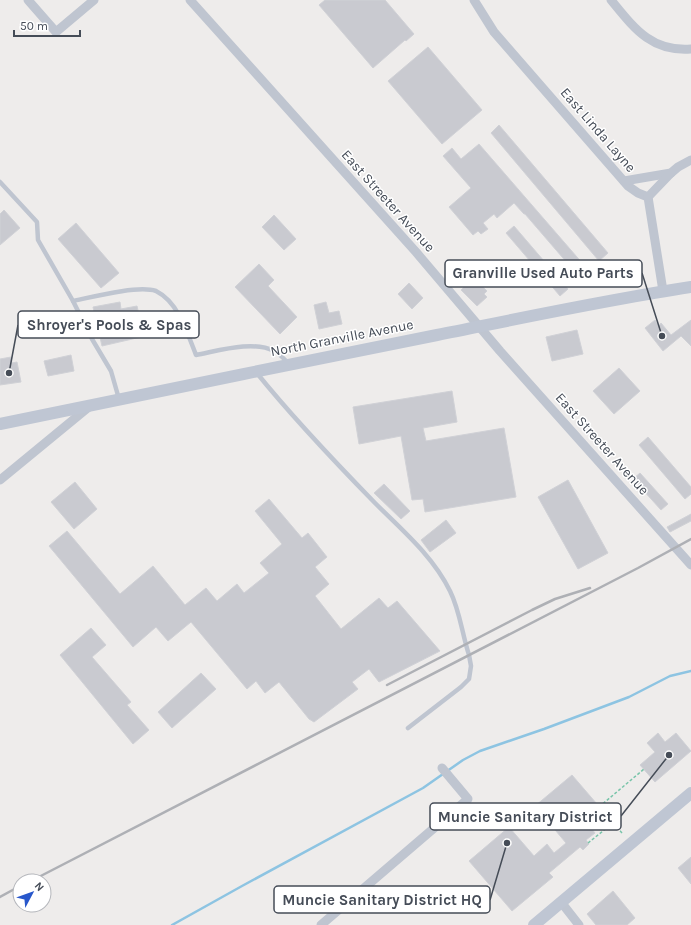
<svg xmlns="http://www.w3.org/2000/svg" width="691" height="925" viewBox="0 0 691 925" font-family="Karla,sans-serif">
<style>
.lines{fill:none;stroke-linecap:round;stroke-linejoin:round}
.stream{stroke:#8dc4e2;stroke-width:2.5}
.building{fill:#c9cad0;stroke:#d0d1d6}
.path{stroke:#77c4a9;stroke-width:1.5;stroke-dasharray:3 2;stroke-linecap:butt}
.service{stroke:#bfc5d0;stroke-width:4.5}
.minor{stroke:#bfc5d0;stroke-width:9}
.secondary{stroke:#bfc6d3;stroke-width:12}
.rail{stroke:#aeb0b5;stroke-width:2.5}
.labels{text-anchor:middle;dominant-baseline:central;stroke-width:3;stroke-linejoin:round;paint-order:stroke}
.street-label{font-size:14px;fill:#454c57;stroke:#fff}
.leader{fill:none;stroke:#454c57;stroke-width:1.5}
.callout-dot{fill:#454c57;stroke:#fff;stroke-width:1.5}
.callout{fill:#fff;stroke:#454c57;stroke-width:1.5}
.callout-label{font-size:15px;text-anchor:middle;font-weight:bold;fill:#454c57}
</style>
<rect width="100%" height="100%" fill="#eeeceb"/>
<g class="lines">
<polyline class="stream" points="172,925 242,886 423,788 463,760 480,751 544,729 629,697 670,676 691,671"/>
</g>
<g class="building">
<polygon points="325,0 385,0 414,34 406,41 405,40 373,68 319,5"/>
<polygon points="428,47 482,110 442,144 388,81"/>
<polygon points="499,125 608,253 599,261 491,133"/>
<polygon points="479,144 590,272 581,279 525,214 524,214 514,203 497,218 494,214 483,223 488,229 481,234 478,231 473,235 449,207 471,188 443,156 452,148 461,159"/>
<polygon points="4,210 20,228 0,245 0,214"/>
<polygon points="274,215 296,239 284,250 262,227"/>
<polygon points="76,223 119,273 101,288 58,239"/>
<polygon points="514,226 568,289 560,296 506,233"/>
<polygon points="259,264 274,280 268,286 297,317 280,334 235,287"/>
<polygon points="476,275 485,285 483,287 487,291 484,294 487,297 477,306 461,290"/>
<polygon points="409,283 423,298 412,309 398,294"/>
<polygon points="120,302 121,309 137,306 140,319 150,316 154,334 102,346 93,307"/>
<polygon points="326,302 329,313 339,311 342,324 319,329 314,305"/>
<polygon points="655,320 659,326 661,323 671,335 691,320 691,346 681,336 663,351 645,328"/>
<polygon points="577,330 583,354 552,361 546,337"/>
<polygon points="71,355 74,371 48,376 44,361"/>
<polygon points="11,357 12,363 17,362 21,382 0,385 0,359"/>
<polygon points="619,368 640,391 614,414 593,391"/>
<polygon points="452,391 457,422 423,428 426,441 504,428 516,497 425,512 423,499 412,500 401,436 359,444 353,407"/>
<polygon points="648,437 691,487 691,494 685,499 639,445"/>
<polygon points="640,473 668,504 661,510 633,479"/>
<polygon points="568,480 608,553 578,569 538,497"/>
<polygon points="75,482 97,509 74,529 51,502"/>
<polygon points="384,484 410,511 401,519 374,493"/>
<polygon points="269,499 302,538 308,533 327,557 315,567 329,584 315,596 341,629 379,598 388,608 397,601 440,651 379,682 369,669 352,682 358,689 314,722 309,719 279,682 265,693 256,681 247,689 191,622 168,641 156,627 133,647 49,546 67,531 120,594 153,566 185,605 206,588 217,601 237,584 244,593 269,573 260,563 282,544 255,511"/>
<polygon points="691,514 691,521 670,532 667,527"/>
<polygon points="446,520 456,533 430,552 421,540"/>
<polygon points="91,628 106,645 92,657 131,702 127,705 149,730 133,744 60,655"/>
<polygon points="201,673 216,689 172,728 158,712"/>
<polygon points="658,733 665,742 676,733 691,751 655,782 640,765 655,752 647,743"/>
<polygon points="572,775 603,811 588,824 595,833 586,840 589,844 583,850 580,847 549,873 553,877 512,911 469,861 509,827 534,856 547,844 554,853 566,843 535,806"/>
<polygon points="691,857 691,884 678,868"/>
<polygon points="613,891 635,918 627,925 596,925 587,914"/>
</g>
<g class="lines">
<g class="path">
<polyline points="622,833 599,807 644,769"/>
<polyline points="588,843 613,823"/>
</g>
<g class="service">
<polyline points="0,182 37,222 38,240 73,301 92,339 111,371 119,399"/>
<path d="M73 301C92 297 138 285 156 291 166 296 174 306 179 315 186 328 191 342 196 355 218 351 253 340 274 351 279 353 284 359 288 363"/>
<path d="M256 372C293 418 334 461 375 503 402 530 433 556 450 591 460 611 462 634 469 655L471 666 469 679 461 687 408 728"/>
</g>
<g class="minor">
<polyline points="28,0 56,32 94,0"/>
<polyline points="190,0 416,252 500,351 691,565"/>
<polyline points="474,0 494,32 628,186 638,193 648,197 663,291"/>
<path d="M611 0C634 28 651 52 691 49"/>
<polyline points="624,181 671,173 678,167 691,160"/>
<polyline points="648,197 671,173"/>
<polyline points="0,480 90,406"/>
<polyline points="561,902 579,925"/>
<polyline points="321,925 468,799 442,768"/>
</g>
<g class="secondary">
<path d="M0 424C146 394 291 364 437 335 522 318 606 300 691 287"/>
<polyline points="534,925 691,793"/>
</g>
<g class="rail">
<polyline points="387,685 532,610 555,599 590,588"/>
<polyline points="31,881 638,568 691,539"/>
<polyline points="0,897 20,886"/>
</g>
</g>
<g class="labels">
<g class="street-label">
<text transform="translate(598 130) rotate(49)">East Linda Layne</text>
<text transform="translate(388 201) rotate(48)">East Streeter Avenue</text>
<text transform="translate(342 338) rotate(-11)">North Granville Avenue</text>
<text transform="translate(602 444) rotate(48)">East Streeter Avenue</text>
</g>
</g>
<path class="leader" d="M662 336L642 273M9 373L18 325M669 755L621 816M507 843L490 900"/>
<g class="callout-dot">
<circle cx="662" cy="336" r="4"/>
<circle cx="9" cy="373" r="4"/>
<circle cx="669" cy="755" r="4"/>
<circle cx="507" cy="843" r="4"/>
</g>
<g class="callout">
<rect x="445" y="260" width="197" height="27" rx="4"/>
<rect x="18" y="311" width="181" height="27" rx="4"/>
<rect x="430" y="803" width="191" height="27" rx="4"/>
<rect x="274" y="886" width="216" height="27" rx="4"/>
</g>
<g class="callout-label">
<text x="543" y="278">Granville Used Auto Parts</text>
<text x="109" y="330">Shroyer's Pools &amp; Spas</text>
<text x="525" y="822">Muncie Sanitary District</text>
<text x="382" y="905">Muncie Sanitary District HQ</text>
</g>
<g transform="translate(32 893) rotate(49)"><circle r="19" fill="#ffffff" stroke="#b5b7bc"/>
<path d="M0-3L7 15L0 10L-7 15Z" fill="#2857cb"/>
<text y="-6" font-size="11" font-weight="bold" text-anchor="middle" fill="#454c57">N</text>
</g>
<path d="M14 30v6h66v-6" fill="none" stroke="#454c57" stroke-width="2"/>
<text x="20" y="30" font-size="12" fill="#454c57" stroke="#ffffff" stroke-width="3" paint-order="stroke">50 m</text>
</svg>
